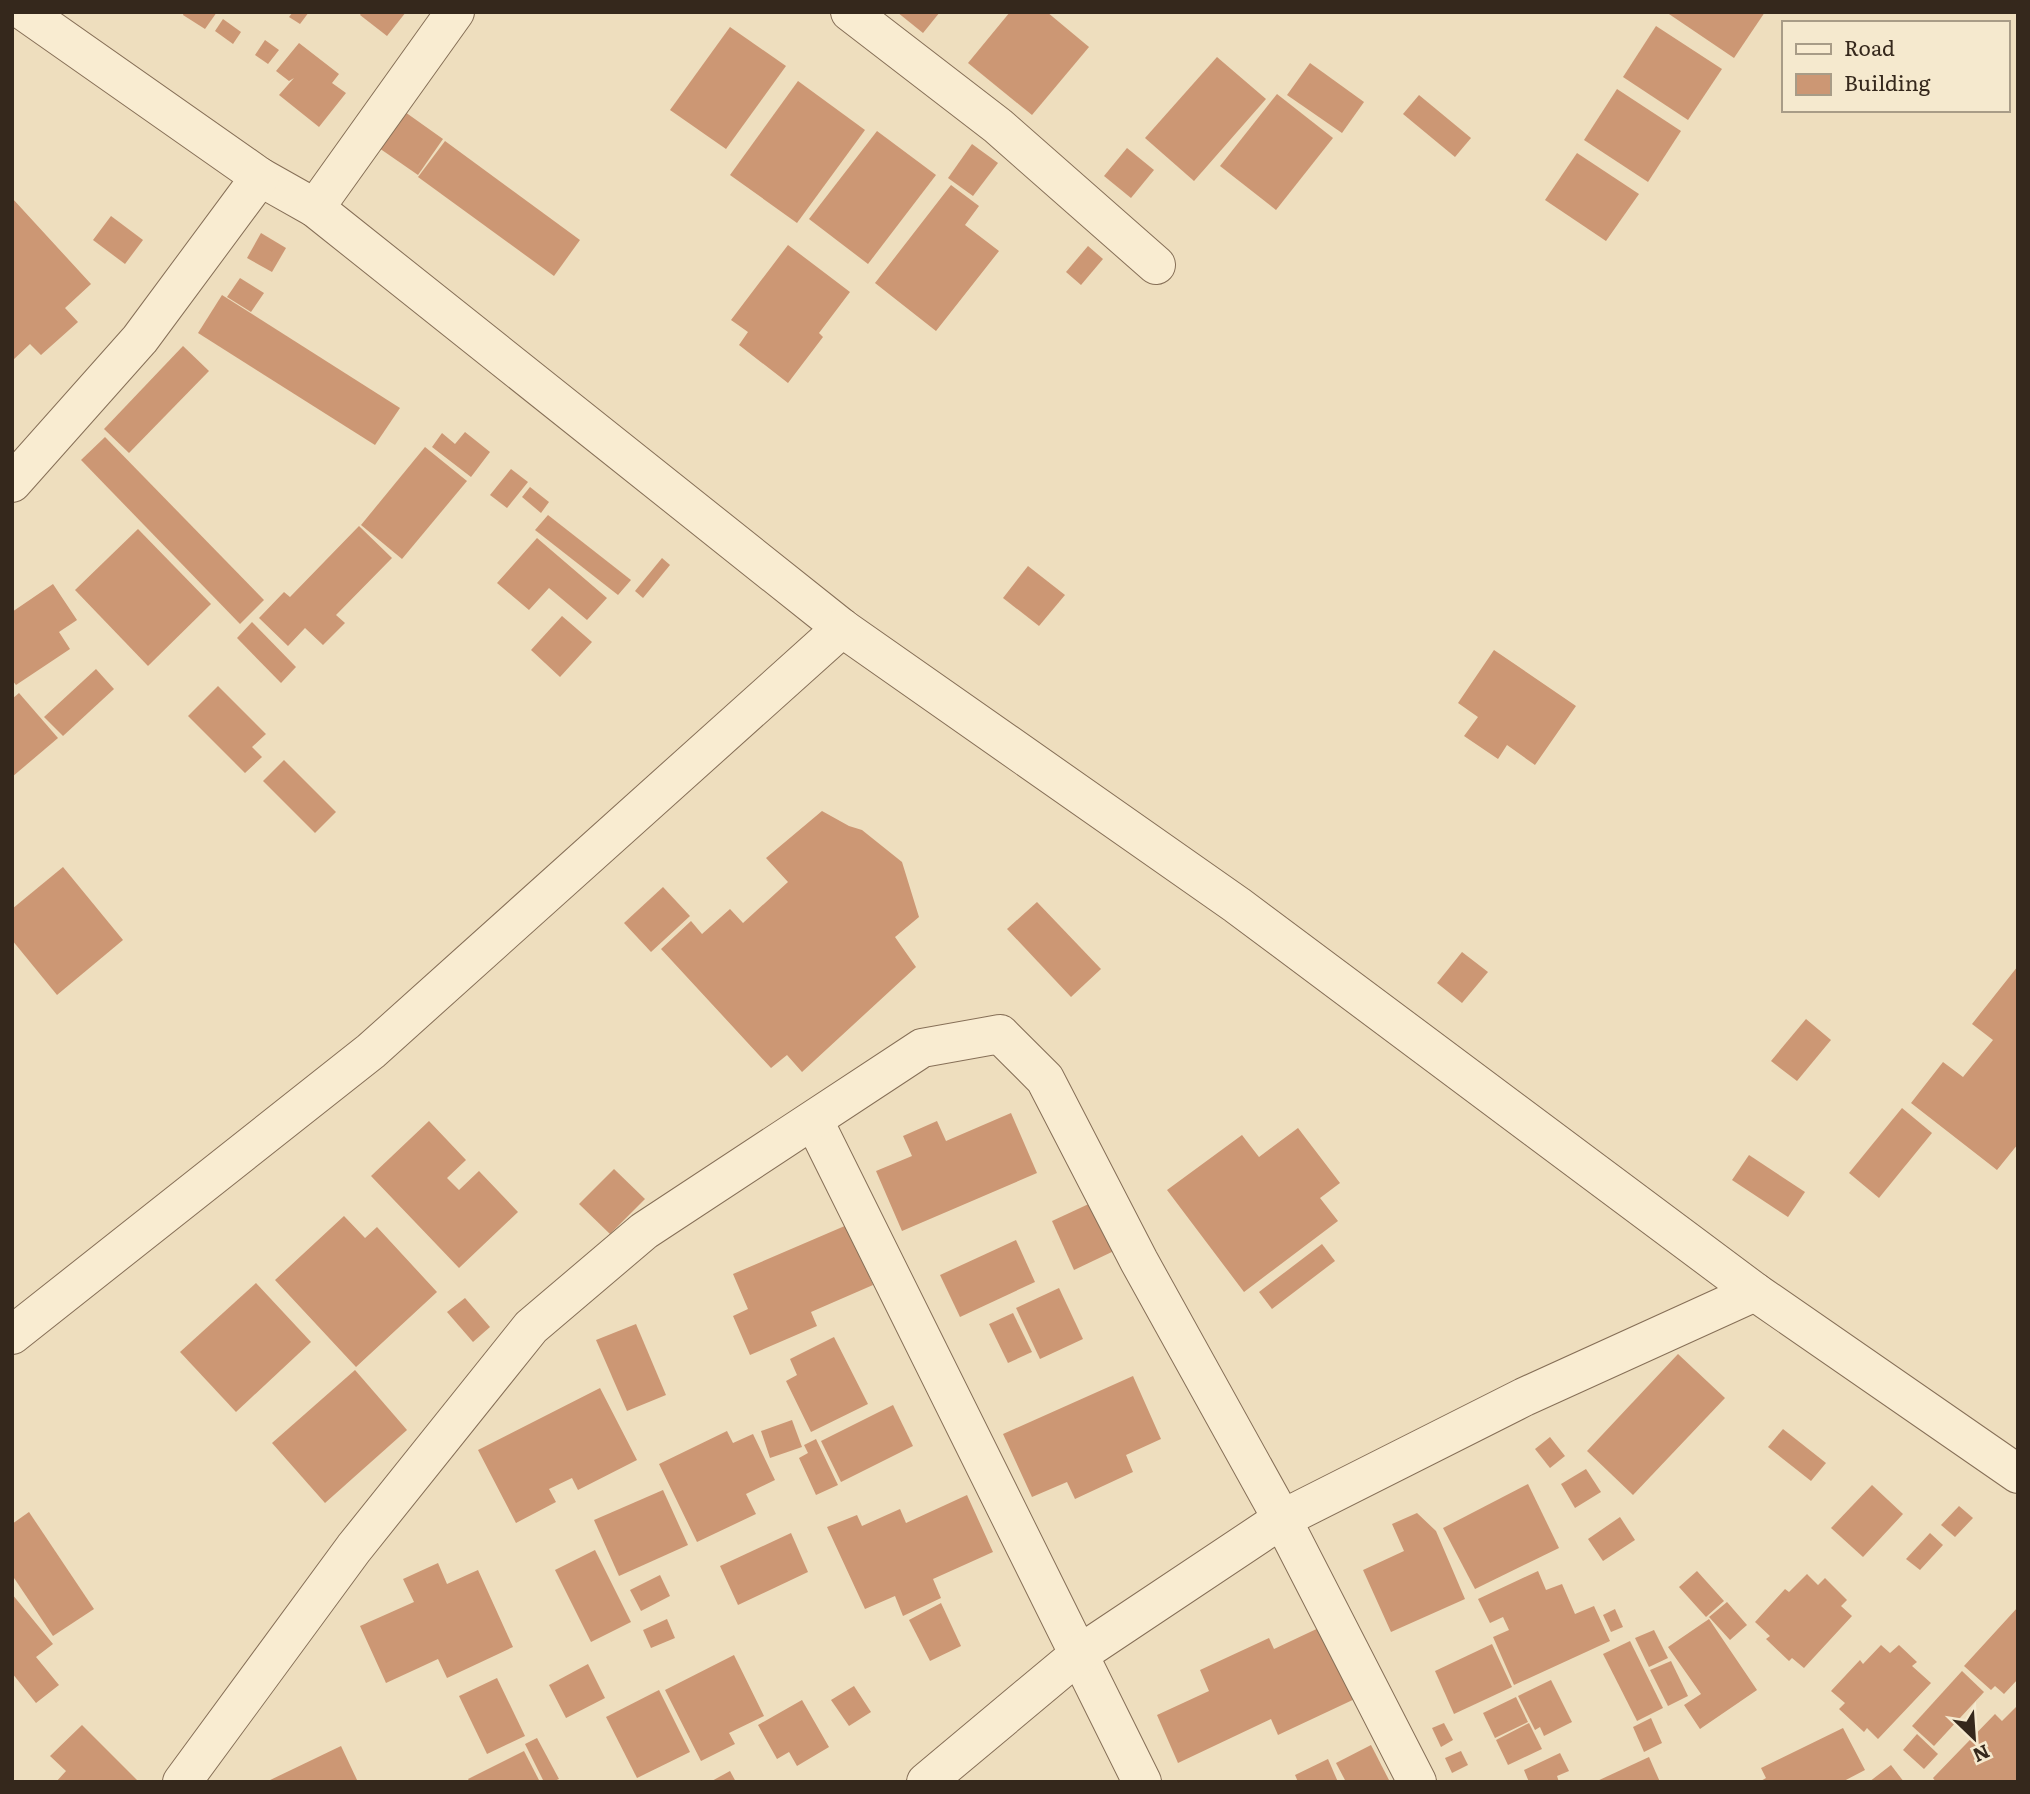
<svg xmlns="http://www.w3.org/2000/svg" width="2030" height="1794" viewBox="0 0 2030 1794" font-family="Literata,serif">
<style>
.building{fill:#cc9774}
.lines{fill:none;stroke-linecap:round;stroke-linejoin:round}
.minor-casing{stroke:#866f57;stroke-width:40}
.minor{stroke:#f9ecd1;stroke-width:38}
</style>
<rect width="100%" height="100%" fill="#eedebe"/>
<g class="building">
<polygon points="184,12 217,12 205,29 183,15"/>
<polygon points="293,12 309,12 300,24 289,17"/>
<polygon points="362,12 406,12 387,36 360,15"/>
<polygon points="897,12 940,12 923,33"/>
<polygon points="1010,12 1047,12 1089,47 1032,115 968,63"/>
<polygon points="1666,12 1765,12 1734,58"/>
<polygon points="223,19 241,32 233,44 215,31"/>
<polygon points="1656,26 1722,69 1688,120 1623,77"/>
<polygon points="730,27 786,66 726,149 670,110"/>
<polygon points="265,40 279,50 268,64 255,55"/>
<polygon points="299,43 339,74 332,83 346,93 319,127 279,95 294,78 289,81 276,71"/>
<polygon points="1217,57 1266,99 1194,181 1145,138"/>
<polygon points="1310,63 1364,102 1342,133 1287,95"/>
<polygon points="798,81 865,130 797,223 730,175"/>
<polygon points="1617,89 1681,131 1648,182 1584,140"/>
<polygon points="1277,94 1333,138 1276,210 1220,166"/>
<polygon points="1419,95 1471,138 1455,157 1403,114"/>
<polygon points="405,112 443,139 418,175 379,148"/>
<polygon points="877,131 936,175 868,264 809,219"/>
<polygon points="445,141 580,240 554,276 418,177"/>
<polygon points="972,144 998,163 973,196 948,178"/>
<polygon points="1127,148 1154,170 1131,198 1104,176"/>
<polygon points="1577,153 1639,194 1606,241 1545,200"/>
<polygon points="951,185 979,206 965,225 999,251 936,331 875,283"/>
<polygon points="12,198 91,284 65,308 78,322 41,355 30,344 12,361"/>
<polygon points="111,216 143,240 125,264 93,240"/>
<polygon points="261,233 286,248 272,272 247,258"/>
<polygon points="788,245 850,292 819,333 823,337 788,383 739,345 748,332 731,320"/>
<polygon points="1088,246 1103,259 1081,285 1066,272"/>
<polygon points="240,278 264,293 251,312 227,297"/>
<polygon points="222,295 400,408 375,445 198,333"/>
<polygon points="183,346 209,371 129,453 104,429"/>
<polygon points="465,432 490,452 471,477 432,447 442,433 455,444"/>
<polygon points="105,437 264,600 240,624 81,460"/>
<polygon points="425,447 467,481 402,559 361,525"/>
<polygon points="511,469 528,482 507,508 490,495"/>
<polygon points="530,487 549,502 541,513 522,497"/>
<polygon points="548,515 631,580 618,595 535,530"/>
<polygon points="359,526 392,558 336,615 345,623 323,645 305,628 288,646 259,618 284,592 290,597"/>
<polygon points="138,529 211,604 148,666 75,590"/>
<polygon points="537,538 607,598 587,620 549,588 529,610 497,583"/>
<polygon points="662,558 670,565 643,598 635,591"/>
<polygon points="1028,566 1065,595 1039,626 1003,598"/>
<polygon points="53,584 77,620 59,632 70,649 16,685 12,680 12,612"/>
<polygon points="562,616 592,642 560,677 531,650"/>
<polygon points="252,622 296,667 281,683 237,638"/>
<polygon points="1494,650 1576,706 1535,765 1507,745 1498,759 1464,736 1478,717 1458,703"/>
<polygon points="96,669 114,689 63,736 44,717"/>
<polygon points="218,686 266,734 252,747 262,757 245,773 188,716"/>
<polygon points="19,693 58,738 12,777 12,699"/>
<polygon points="284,760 336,812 315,833 263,781"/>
<polygon points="822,811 849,826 862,830 902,862 919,917 895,937 916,967 802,1072 787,1055 771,1068 661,949 691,921 702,934 730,909 743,923 788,882 766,858"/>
<polygon points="63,867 123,940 57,995 12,940 12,909"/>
<polygon points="663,887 690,916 651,952 624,923"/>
<polygon points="1037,902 1101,969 1071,997 1007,929"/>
<polygon points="1462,952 1488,972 1462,1003 1437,983"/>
<polygon points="2018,966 2018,1144 1997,1170 1911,1103 1943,1062 1963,1077 1993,1040 1972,1024"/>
<polygon points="1806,1019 1831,1040 1797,1081 1771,1061"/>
<polygon points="1902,1108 1932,1133 1879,1198 1849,1173"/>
<polygon points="1011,1113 1037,1173 902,1231 876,1171 912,1156 903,1136 937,1121 946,1141"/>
<polygon points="429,1121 466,1160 447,1178 459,1190 479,1171 518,1212 459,1268 371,1176"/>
<polygon points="1298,1128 1340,1183 1320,1198 1338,1221 1244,1292 1167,1190 1242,1135 1259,1157"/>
<polygon points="1749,1155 1805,1192 1788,1217 1732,1180"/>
<polygon points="614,1169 645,1199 610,1234 579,1204"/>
<polygon points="1093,1202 1116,1250 1074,1270 1052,1221"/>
<polygon points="344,1216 365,1238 377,1227 437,1292 356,1367 275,1280"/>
<polygon points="847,1225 873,1285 811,1312 817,1326 750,1355 733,1316 748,1309 733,1274"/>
<polygon points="1016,1240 1035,1282 960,1317 940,1275"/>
<polygon points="1322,1244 1335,1261 1272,1309 1259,1292"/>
<polygon points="256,1283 311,1342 236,1412 180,1352"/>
<polygon points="1059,1288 1083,1339 1040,1359 1016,1308"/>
<polygon points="465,1298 490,1327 473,1342 447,1312"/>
<polygon points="1013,1313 1032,1352 1008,1363 989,1324"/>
<polygon points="636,1324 666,1395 627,1411 596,1340"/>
<polygon points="834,1337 868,1404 811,1432 786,1381 797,1375 790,1359"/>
<polygon points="1678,1354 1725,1398 1633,1495 1587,1451"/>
<polygon points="355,1370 407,1430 325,1503 272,1443"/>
<polygon points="1133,1376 1161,1439 1126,1455 1133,1472 1075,1499 1067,1482 1032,1497 1003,1434"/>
<polygon points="600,1388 637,1460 578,1490 572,1478 549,1489 556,1502 516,1523 478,1450"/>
<polygon points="893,1405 913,1446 841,1482 821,1441"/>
<polygon points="792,1420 802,1447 770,1458 761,1431"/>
<polygon points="1783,1429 1826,1463 1811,1481 1768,1447"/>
<polygon points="727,1431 733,1443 753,1434 775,1480 746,1494 756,1514 697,1542 659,1464"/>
<polygon points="1550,1437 1565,1456 1550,1468 1535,1449"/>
<polygon points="816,1439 838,1485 816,1495 799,1458 808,1453 804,1445"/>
<polygon points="1586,1469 1601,1492 1575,1508 1561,1484"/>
<polygon points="1528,1484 1559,1548 1475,1589 1443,1528"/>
<polygon points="1872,1485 1903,1514 1863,1557 1831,1528"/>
<polygon points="663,1490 688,1545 619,1576 594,1520"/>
<polygon points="967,1495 993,1552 933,1579 941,1598 903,1616 895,1596 865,1609 827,1527 857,1515 862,1526 900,1509 906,1523"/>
<polygon points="1959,1506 1973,1518 1955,1537 1941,1525"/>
<polygon points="29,1512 94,1609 53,1636 12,1575 12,1524"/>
<polygon points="1417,1513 1436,1531 1465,1599 1391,1632 1363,1570 1404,1551 1392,1524"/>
<polygon points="1620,1517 1635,1540 1603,1561 1588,1539"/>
<polygon points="791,1533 808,1572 738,1605 720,1566"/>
<polygon points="1930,1533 1943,1545 1920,1570 1906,1559"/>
<polygon points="595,1550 631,1622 591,1642 555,1570"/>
<polygon points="438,1563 447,1584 478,1570 513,1647 447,1678 438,1659 386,1683 360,1626 414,1602 403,1579"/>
<polygon points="1538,1571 1546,1590 1562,1584 1575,1614 1594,1606 1610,1641 1514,1685 1493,1637 1509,1630 1503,1617 1490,1623 1478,1599"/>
<polygon points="1697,1571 1724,1601 1706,1617 1679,1587"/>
<polygon points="1807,1574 1818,1585 1825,1578 1847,1600 1841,1606 1852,1616 1804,1668 1792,1658 1789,1661 1766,1639 1770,1636 1755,1622 1785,1589 1789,1592"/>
<polygon points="660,1575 670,1596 641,1611 630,1590"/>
<polygon points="12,1594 53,1644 36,1657 59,1685 36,1703 12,1673"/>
<polygon points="1727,1602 1747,1625 1730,1640 1709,1617"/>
<polygon points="941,1603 961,1646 930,1661 909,1620"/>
<polygon points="2018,1607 2018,1679 2004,1694 1995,1686 1991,1690 1964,1666"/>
<polygon points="1615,1609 1623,1627 1611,1632 1603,1615"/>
<polygon points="667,1619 675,1638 651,1648 643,1630"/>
<polygon points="1709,1619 1757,1690 1700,1729 1684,1705 1701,1694 1668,1647"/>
<polygon points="1325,1625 1359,1697 1278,1735 1271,1719 1178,1763 1157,1715 1209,1691 1200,1670 1269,1638 1274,1649"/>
<polygon points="1654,1630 1668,1658 1649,1667 1635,1638"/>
<polygon points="1630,1641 1663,1708 1637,1721 1603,1654"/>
<polygon points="1492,1644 1512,1687 1454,1714 1435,1671"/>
<polygon points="1881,1645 1890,1653 1899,1645 1917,1662 1912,1666 1931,1683 1878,1739 1867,1728 1864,1732 1839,1709 1845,1703 1831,1691 1860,1660 1863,1664"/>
<polygon points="734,1655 764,1716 729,1733 735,1744 701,1761 665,1690"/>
<polygon points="1671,1661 1688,1696 1668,1706 1650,1670"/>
<polygon points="588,1664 605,1698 566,1718 549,1685"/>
<polygon points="1962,1671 1984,1692 1934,1746 1912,1726"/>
<polygon points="497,1678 525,1736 487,1754 459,1696"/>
<polygon points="1551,1680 1572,1722 1544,1736 1540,1727 1535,1730 1518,1696"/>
<polygon points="854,1686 871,1712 849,1726 831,1700"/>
<polygon points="659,1690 690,1752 637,1778 606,1717"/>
<polygon points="1516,1697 1528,1722 1495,1738 1483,1713"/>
<polygon points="802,1700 829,1747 797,1766 789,1752 777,1759 758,1725"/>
<polygon points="2018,1705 2018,1782 1936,1782 1933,1778 1995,1714 2002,1721"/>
<polygon points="1651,1718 1662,1743 1644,1752 1633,1727"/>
<polygon points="1444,1723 1453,1740 1441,1747 1432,1728"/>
<polygon points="1529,1723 1542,1749 1508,1765 1496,1740"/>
<polygon points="82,1725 139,1782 56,1782 66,1771 50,1756"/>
<polygon points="1843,1728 1865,1770 1842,1782 1759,1782 1766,1778 1761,1768"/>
<polygon points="1917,1734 1938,1754 1924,1769 1903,1750"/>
<polygon points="537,1738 559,1779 552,1782 544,1782 525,1744"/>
<polygon points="1371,1745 1390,1782 1346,1782 1336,1763"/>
<polygon points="341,1746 358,1782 266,1782"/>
<polygon points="524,1751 540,1782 470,1782 468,1779"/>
<polygon points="1461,1751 1468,1765 1452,1773 1445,1758"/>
<polygon points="1560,1753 1569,1771 1557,1776 1559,1782 1529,1782 1524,1770"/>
<polygon points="1649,1757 1660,1782 1595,1782"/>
<polygon points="1328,1759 1338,1782 1298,1782 1295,1775"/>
<polygon points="1891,1765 1904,1782 1869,1782"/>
<polygon points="730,1771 736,1782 710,1782"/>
</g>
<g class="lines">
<g class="minor-casing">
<g id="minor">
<polyline points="25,12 260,177 315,208 842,628 1237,905 1755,1292 2018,1474"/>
<polyline points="850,12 998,126 1156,265"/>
<polyline points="315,208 455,12"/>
<polyline points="12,483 140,339 260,177"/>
<polyline points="814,1121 1142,1782"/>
<polyline points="12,1335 371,1051 842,628"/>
<polyline points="182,1782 354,1548 531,1327 644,1231 922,1048 1000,1034 1045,1079 1139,1261 1282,1519 1417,1782"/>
<polyline points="926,1782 1078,1655 1282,1519 1524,1397 1755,1292"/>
</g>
</g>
<use href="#minor" class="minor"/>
</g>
<rect width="2030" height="1794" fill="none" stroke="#35281c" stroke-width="28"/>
<rect x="1782" y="21" width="228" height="91" fill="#f5e9ce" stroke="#a89c87" stroke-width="2"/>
<rect x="1796" y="44" width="35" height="10" fill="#f9ecd1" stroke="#a89c87" stroke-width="2"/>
<text x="1844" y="56" font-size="21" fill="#35281c">Road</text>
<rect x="1796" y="74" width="35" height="21" fill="#cc9774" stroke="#a89c87" stroke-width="2"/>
<text x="1844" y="91" font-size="21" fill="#35281c">Building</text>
<g transform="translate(1974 1738) rotate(155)" stroke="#f5e9ce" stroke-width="5" paint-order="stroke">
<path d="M0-5L12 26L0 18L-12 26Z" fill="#35281c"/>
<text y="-10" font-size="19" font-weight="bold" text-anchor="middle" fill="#35281c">N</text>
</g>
</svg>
